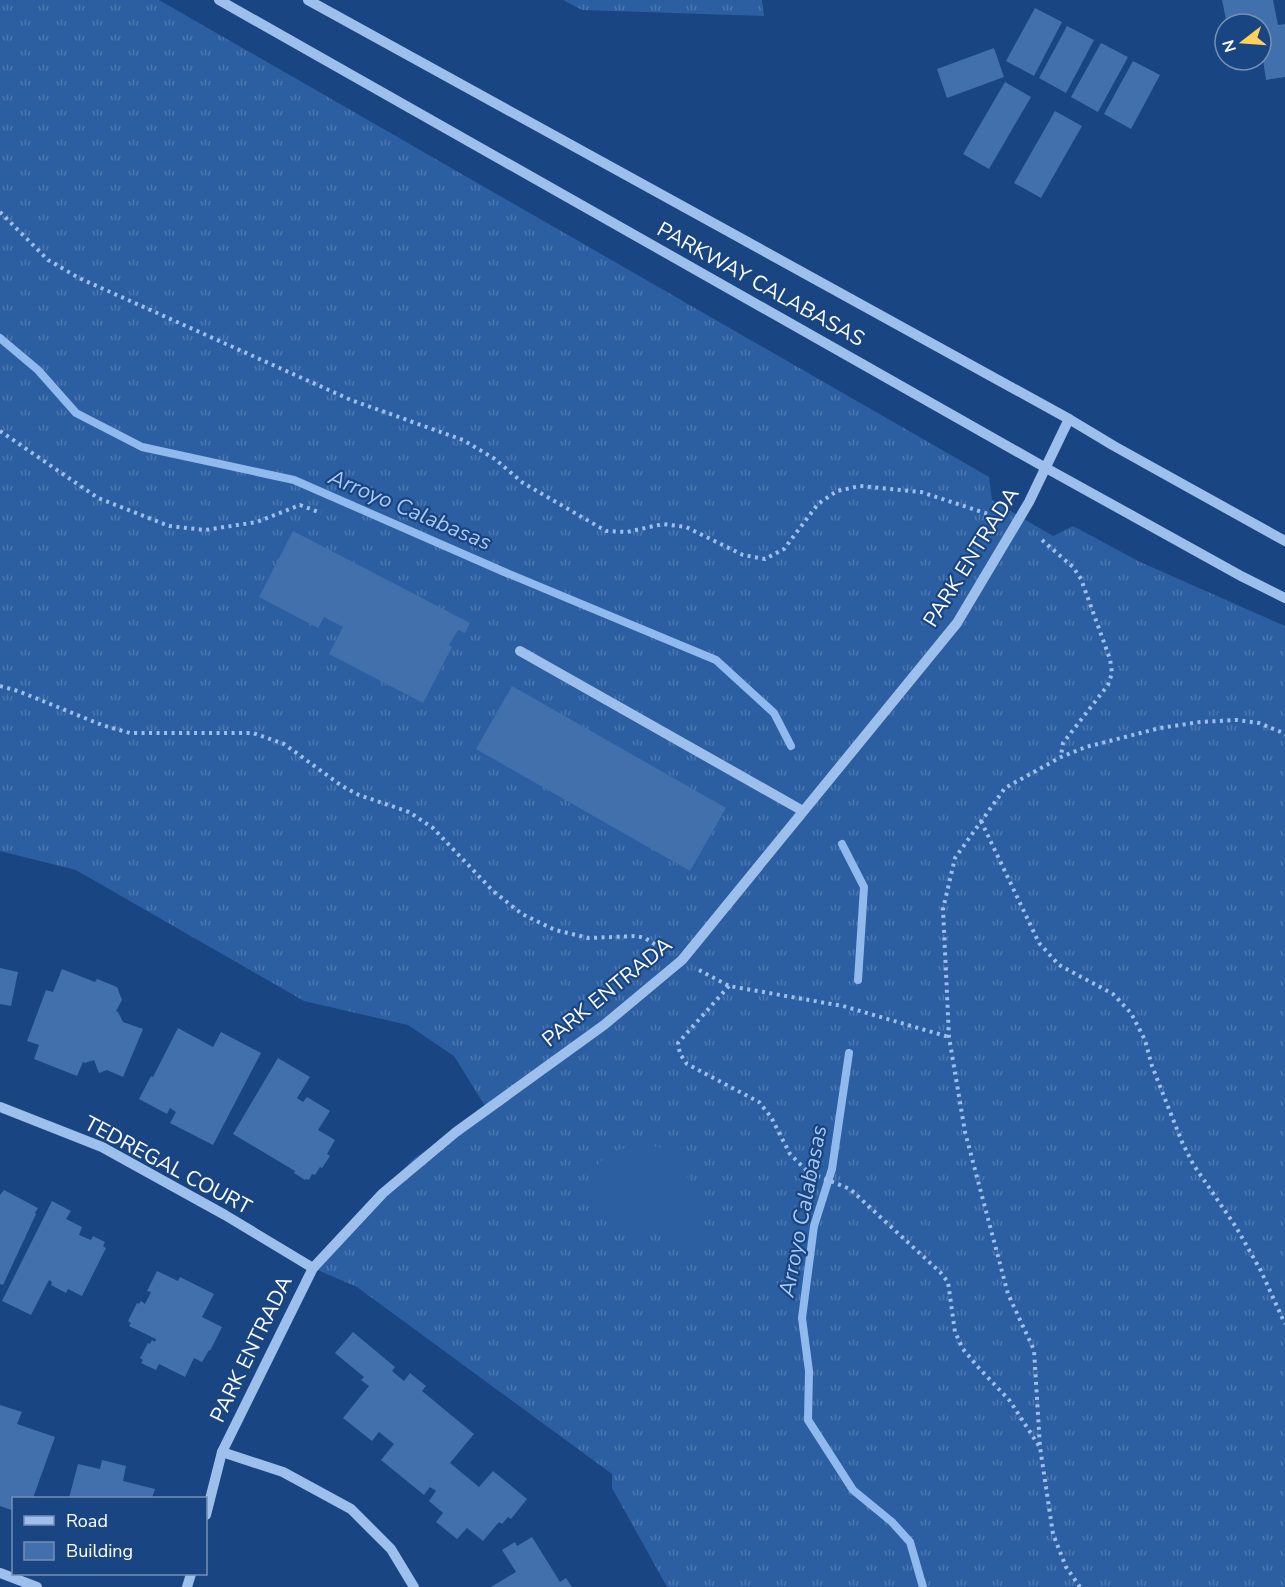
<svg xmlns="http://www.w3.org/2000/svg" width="1285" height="1587" viewBox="0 0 1285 1587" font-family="'Nunito Sans',sans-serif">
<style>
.grass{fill:url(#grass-tufts)}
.pitch{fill:#2c5fa1}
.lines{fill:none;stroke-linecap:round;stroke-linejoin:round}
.stream{stroke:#90baee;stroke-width:8}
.building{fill:#4270ac}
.path{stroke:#9dbfeb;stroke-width:4;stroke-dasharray:3 4.5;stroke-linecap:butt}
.minor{stroke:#9dbfeb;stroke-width:10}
.labels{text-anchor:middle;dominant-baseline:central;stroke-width:4.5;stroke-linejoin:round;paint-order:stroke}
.street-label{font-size:21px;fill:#fff;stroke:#194582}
.water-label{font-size:22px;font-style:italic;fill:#a8c9f3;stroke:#194582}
</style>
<defs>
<pattern id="grass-tufts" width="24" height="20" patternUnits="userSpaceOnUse" patternTransform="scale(1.5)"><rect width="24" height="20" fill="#2c5fa1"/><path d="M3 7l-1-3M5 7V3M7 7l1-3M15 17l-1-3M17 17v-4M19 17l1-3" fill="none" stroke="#4c77af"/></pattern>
</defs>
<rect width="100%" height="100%" fill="#194582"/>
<g class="grass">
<polygon points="0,0 159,0 989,477 992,500 1053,536 1073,526 1140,562 1285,626 1285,1587 667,1587 612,1488 612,1474 357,1287 313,1268 413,1159 487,1109 454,1056 408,1025 304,1001 76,870 0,851"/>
<polygon points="563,0 762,0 764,16 582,10"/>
</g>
<path class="pitch" d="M644 1145C651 1146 659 1146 666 1150 689 1162 697 1206 706 1229 702 1236 698 1243 690 1244 675 1246 661 1234 647 1230 633 1226 614 1228 603 1219 584 1202 587 1169 608 1155 618 1149 632 1146 644 1145Z"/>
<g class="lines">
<g class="stream">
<polyline points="0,338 38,370 76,413 142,447 294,480 502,571 716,660 774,713 791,746"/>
<polyline points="842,844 864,887 858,980"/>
<polyline points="849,1053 832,1169 814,1226 802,1318 809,1371 808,1420 853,1490 892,1522 910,1542 923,1587"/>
</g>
</g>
<g class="building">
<polygon points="1222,0 1273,0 1278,25 1285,24 1285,77 1266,80 1263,60 1261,60 1261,24 1227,24"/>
<polygon points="1035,8 1062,22 1034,76 1006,61"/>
<polygon points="1067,26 1094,40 1066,93 1039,78"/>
<polygon points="1101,43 1128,57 1098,112 1071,97"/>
<polygon points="994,48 1004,77 947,98 937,69"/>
<polygon points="1133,61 1160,75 1131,129 1104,114"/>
<polygon points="1005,82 1031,97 989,169 963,154"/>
<polygon points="1055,111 1082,126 1041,198 1014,183"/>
<polygon points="293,531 470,623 465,633 458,630 449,645 452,647 423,703 329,654 343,627 324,617 318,628 259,597"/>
<polygon points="512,686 726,808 690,871 476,749"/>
<polygon points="0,968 18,972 11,1006 0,1004"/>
<polygon points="62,969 95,982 97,979 117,987 122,1000 116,1011 118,1012 123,1022 143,1029 123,1077 107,1070 99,1073 94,1060 85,1063 83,1062 77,1076 34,1059 39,1045 27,1041 46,990 53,992"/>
<polygon points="178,1028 213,1047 221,1032 261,1053 213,1145 170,1123 176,1112 170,1108 167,1114 139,1099 151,1076 153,1077"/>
<polygon points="278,1058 310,1077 297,1098 303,1102 307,1097 330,1111 318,1130 335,1140 327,1154 330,1156 322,1168 320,1167 315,1175 312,1174 309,1180 306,1179 305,1180 294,1173 295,1171 233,1134"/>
<polygon points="4,1190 38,1208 35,1213 36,1214 3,1285 0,1284 0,1195"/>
<polygon points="52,1201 71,1211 66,1219 82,1227 79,1235 91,1240 93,1236 105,1242 103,1246 106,1248 82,1296 68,1289 66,1293 51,1285 52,1282 49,1280 31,1315 2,1301"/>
<polygon points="157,1271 178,1281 180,1277 214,1294 202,1317 222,1327 210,1351 209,1350 202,1362 194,1358 185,1377 159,1364 156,1370 141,1363 143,1360 140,1358 148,1343 150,1344 152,1340 155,1342 156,1339 129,1326 131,1323 128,1321 137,1303 139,1304 141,1301 145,1304 151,1292 147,1291"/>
<polygon points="353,1332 395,1367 392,1371 404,1381 410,1373 426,1386 422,1391 474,1434 450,1463 479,1487 493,1471 527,1499 511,1519 508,1517 502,1524 499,1522 483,1541 467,1528 457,1539 436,1522 443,1513 429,1501 436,1491 430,1487 424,1495 381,1460 394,1444 379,1432 372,1441 343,1418 369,1386 361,1380 364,1377 335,1353"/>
<polygon points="0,1405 22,1412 17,1424 55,1437 33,1498 14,1498 14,1511 0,1506"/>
<polygon points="102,1460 126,1466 123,1481 155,1489 152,1498 69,1498 78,1464 100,1469"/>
<polygon points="532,1537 560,1582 566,1578 572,1587 491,1587 516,1572 502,1550 515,1542 517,1546"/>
</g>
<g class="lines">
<g class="path">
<polyline points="0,212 48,260 79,278 351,400 463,440 495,459 523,483 606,531 627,532 663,524 686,527 743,555 765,559 784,549 818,504 837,491 860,486 921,492 988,514"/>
<polyline points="0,431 98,498 169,526 205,530 257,522 300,505 321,513"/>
<polyline points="1042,540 1073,567 1081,579 1110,659 1112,673 1108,685 1063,743 1061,756"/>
<polyline points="0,686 18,691 102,725 130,733 253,733 284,744 342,786 359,795 409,812 433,828 493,891 522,914 555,930 589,938 636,936 645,938 664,950"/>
<polyline points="981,821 1039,943 1059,965 1113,994 1131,1013 1145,1040 1152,1066 1182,1142 1193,1164 1236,1227 1261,1271 1285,1324"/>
<polyline points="699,970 729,986 843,1006 949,1037"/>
<polyline points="729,986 678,1043 680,1054 687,1064 759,1102 771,1117 790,1154 808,1172 850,1189 940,1272 948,1282 955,1332 963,1349 978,1367 1010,1401 1039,1446"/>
<polyline points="1080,1587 1066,1567 1053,1534 1040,1447 1034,1350 1008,1294 965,1132 949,1037 943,909 955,858 1005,788 1061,757 1086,747 1160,728 1200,722 1237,720 1259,723 1281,732 1285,735"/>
</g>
<g class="minor">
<polyline points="219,0 1046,468 1243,577 1285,598"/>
<polyline points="308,0 1069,419 1114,446 1285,541"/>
<polyline points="520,651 803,811"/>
<polyline points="0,1107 102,1147 225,1215 313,1268"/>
<polyline points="222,1452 283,1472 351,1509 391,1549 414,1587"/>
<polyline points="206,1515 222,1452 313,1268 383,1193 456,1132 604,1025 682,960 957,623 1029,502 1069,419"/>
<polyline points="0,1573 37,1587"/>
<polyline points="187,1587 191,1574"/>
</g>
</g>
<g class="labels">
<g class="street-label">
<text transform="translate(761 284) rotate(29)">PARKWAY CALABASAS</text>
<text transform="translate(971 557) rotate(-58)">PARK ENTRADA</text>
<text transform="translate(607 992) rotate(-39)">PARK ENTRADA</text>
<text transform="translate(168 1165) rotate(28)">TEDREGAL COURT</text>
<text transform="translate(251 1349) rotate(-64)">PARK ENTRADA</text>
</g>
<g class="water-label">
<text transform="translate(410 510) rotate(23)">Arroyo Calabasas</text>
<text transform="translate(803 1211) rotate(-79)">Arroyo Calabasas</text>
</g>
</g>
<rect x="12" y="1497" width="195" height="78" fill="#194582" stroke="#758fb4" stroke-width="1.5"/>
<rect x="24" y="1516" width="30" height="9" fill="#9dbfeb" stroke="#758fb4" stroke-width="1.5"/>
<text x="66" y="1527" font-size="18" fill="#ffffff">Road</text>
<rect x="24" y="1542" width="30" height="18" fill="#4270ac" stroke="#758fb4" stroke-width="1.5"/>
<text x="66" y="1557" font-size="18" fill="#ffffff">Building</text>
<g transform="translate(1243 42) rotate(253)"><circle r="28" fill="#194582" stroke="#758fb4" stroke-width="1.5"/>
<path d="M0-4.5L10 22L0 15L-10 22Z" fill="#fed158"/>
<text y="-9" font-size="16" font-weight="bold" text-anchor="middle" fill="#ffffff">N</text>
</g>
</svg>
